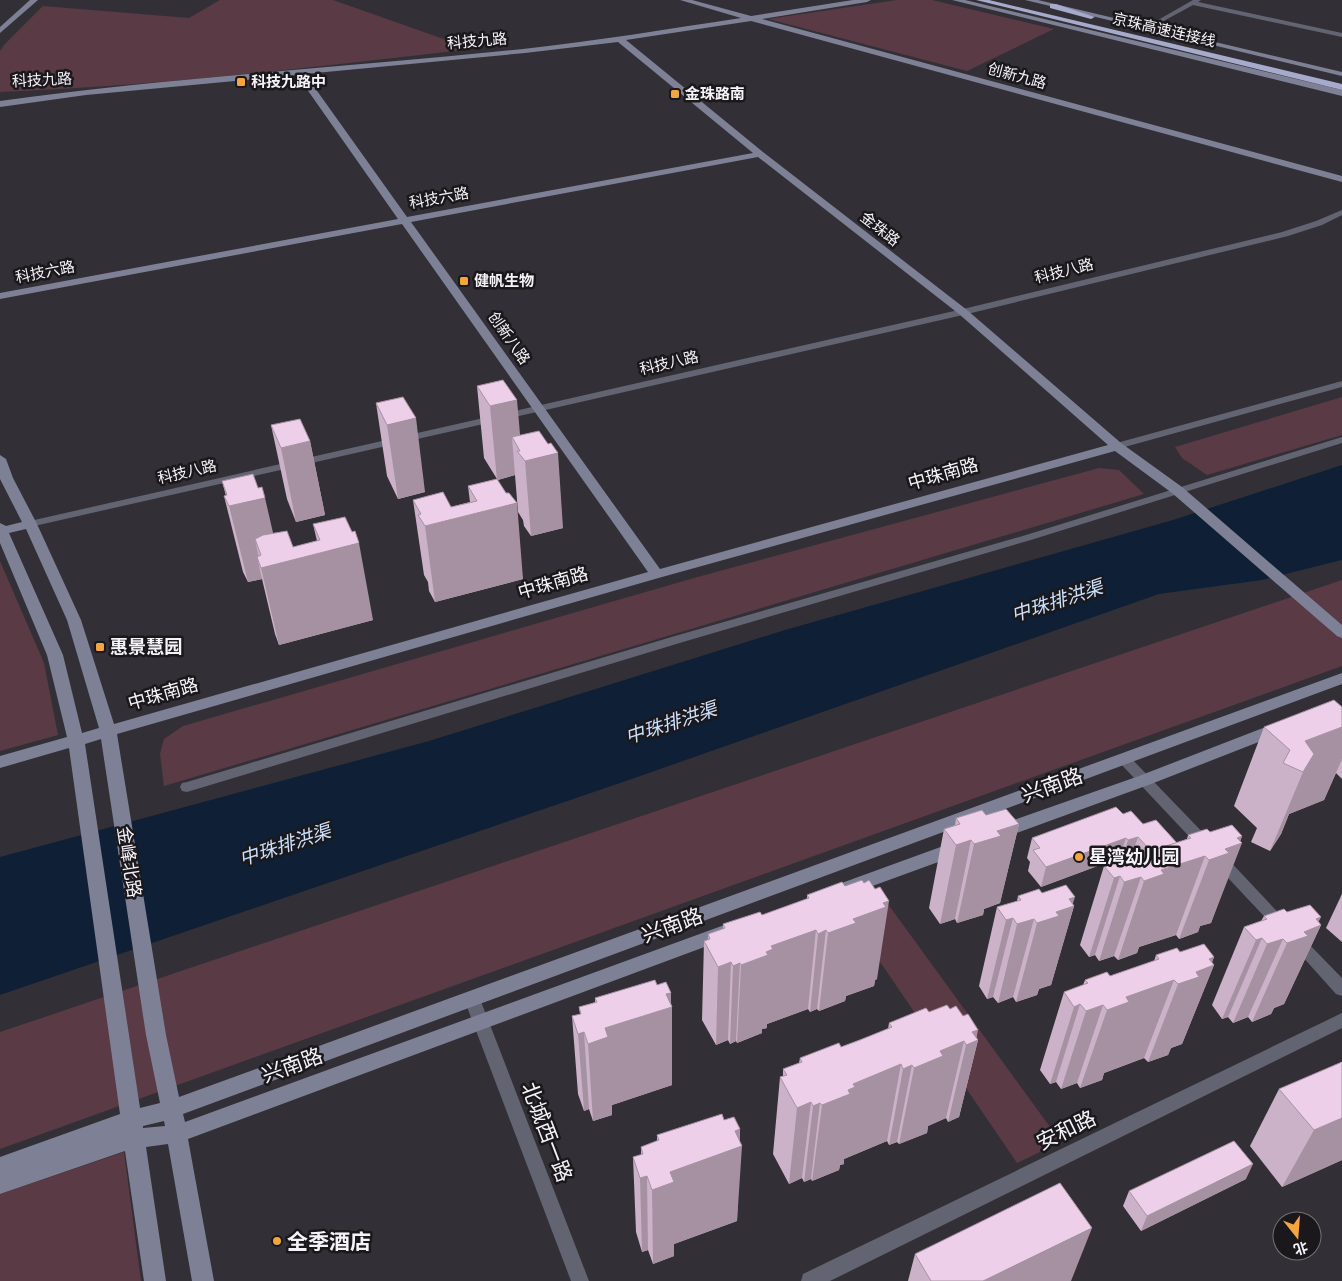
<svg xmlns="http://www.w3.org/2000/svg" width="1342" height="1281" viewBox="0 0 1342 1281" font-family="Cabin,'Noto Sans SC',sans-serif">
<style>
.green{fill:#593a45}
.water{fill:#0f2036}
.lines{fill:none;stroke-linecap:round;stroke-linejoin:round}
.street{fill:#636472;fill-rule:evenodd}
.secondary{fill:#7e8196;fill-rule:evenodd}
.highway{fill:#a6aacb;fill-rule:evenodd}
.wall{fill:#ccb2c8}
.shaded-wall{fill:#a691a3;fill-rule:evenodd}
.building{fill:#edcfe9;stroke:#a691a3}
.poi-dot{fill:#f2a541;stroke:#1a181b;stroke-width:2}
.labels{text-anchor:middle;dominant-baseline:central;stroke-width:5;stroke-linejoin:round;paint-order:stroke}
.far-street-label{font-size:15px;fill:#f5f3f8;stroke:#1a181b}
.far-poi-label{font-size:15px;font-weight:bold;fill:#f5f3f8;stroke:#1a181b;text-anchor:start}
.street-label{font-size:18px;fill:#f5f3f8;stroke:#1a181b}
.poi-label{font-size:18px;font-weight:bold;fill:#f5f3f8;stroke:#1a181b;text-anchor:start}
.water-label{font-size:19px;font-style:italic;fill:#cae0fd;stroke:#1a181b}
.near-street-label{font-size:21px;fill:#f5f3f8;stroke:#1a181b}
.near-poi-label{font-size:21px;font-weight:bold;fill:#f5f3f8;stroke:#1a181b;text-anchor:start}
</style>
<rect width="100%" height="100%" fill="#323036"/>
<g class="green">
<path d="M220 0H333L472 49C315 67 158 86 0 92V51L4 45 43 6 189 18Z"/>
<polygon points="897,0 932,0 1054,29 967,71 768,19"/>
<polygon points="1342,397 1342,435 1207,475 1182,458 1175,447"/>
<polygon points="1099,468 1119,470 1144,494 164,786 160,754 164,739 183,726 694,578"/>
<polygon points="0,561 44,663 58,735 0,751"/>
<polygon points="1342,580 1342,666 0,1149 0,1032"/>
<polygon points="877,889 1061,1142 1017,1163 840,903"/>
<polygon points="124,1152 141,1281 0,1281 0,1194"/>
</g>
<polygon class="water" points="1342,465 1342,560 1262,580 1159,594 626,781 0,995 0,857 429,741 785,630 1173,520"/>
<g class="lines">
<g class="street">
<polygon points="1193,0 1201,0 1198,2 1342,33 1342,37 1193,5 1149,29 1144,28"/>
<polygon points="1342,210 1342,215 1322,225 1288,236 963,315 30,527 24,524 30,521 963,309 1282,232 1316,221"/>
<polygon points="1342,381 1342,387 1121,448 1113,448 1112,446 1113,444"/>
<polygon points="1342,437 1342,443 1034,539 683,642 187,792 182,791 180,787 182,783 187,782 675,636 1026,535"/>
<polygon points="1124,754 1129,756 1210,840 1212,844 1210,848 1205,850 1200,848 1119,762 1117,759 1119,756"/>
<polygon points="1220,854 1225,856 1287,922 1290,926 1287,930 1282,932 1277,930 1215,864 1213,860 1215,856"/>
<polygon points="1298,936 1303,938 1342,978 1342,996 1336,994 1293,946 1290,942 1293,938"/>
<polygon points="472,992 478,994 480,999 589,1281 571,1281 464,999 466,994"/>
<polygon points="1342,1013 1342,1028 830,1281 801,1281 803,1274"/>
</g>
<g class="secondary">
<polygon points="30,0 38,0 0,33 0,27"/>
<path d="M680 0H692L751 16 853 0H871L867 2 762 19 1342 176V182L751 21 626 40 763 152 967 310 1121 443 1182 487 1342 625V638L1337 636 1172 493 1115 451 662 577 117 734 166 1035 179 1097 1342 673V684L183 1114 185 1122 727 924 734 926 736 931 734 936 188 1139 214 1281H192L168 1144 146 1147 166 1281H144L125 1151 0 1194V1157L120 1114 69 748 0 768V756L67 737 47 655 0 543V523L6 526 22 522 0 479V455L6 459 13 478 37 524 81 620 114 724 648 572 402 224 0 299V293L398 219 297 75 86 95 0 107V101C174 77 349 67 523 49 596 41 668 29 741 18ZM618 42 753 153 407 217 305 74 525 53ZM758 157 959 314 1108 445 660 569 411 222ZM26 529 67 620 99 728 82 733 63 655 9 533ZM101 739 146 1035 160 1103 140 1108 85 744ZM164 1121 165 1126 143 1128V1126Z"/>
<polygon points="952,0 965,0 1342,90 1342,96"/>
<polygon points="1025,0 1038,0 1342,72 1342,76"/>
<polygon points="1281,721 1287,723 1289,727 1287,731 1151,784 1000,839 994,837 991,832 994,827 1139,776"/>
<polygon points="957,841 963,843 966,848 963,853 845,896 839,894 836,889 839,884"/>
</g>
<g class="highway">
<polygon points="976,0 989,0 1342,84 1342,90"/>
<polygon points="1050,4 1056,4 1095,17 1091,19 1050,8"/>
</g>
</g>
<g class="wall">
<polygon points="477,386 520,436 563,528 531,536 524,526 523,520 518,512 515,475 498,480 523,579 435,602 429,591 428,582 424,575 413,500 451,507 470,502 468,486 497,479 484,458"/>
<polygon points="376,403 425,492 398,499 387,476"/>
<polygon points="271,425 310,441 325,515 296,522 287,499"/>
<polygon points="222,481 273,533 293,547 317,541 313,524 373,620 279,645 275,634 262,579 248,582 243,572 224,496 226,496"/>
<polygon points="1342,707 1342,779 1336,773 1324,800 1289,814 1281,834 1270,851 1251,842 1257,828 1234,806 1264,727"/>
<polygon points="1123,814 1177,843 1187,839 1188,835 1210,832 1242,836 1211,923 1200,926 1198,932 1179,939 1176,935 1139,947 1137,953 1118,960 1114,956 1099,961 1095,955 1089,957 1080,945 1104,866 1122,860 1119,858 1041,887 1028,871 1030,862 1027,858 1032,838"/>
<polygon points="986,815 1019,824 1000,903 984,909 983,915 957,923 955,919 940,924 929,908 944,829 955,825 956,818"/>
<polygon points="1042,893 1073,904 1074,906 1051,985 1039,989 1037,995 1016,1002 1013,997 998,1003 993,997 987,999 979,986 997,907 1017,901 1018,896"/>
<polygon points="1342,894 1342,942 1326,928"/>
<polygon points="807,895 877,979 875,980 874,986 846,996 845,1001 819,1011 817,1009 810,1012 808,1009 767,1024 767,1028 762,1029 762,1033 737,1043 736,1041 730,1044 728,1040 716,1045 702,1020 704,941 708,940 708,934 723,929 723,924 762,915 807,899"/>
<polygon points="1287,912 1319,922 1321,925 1284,1004 1274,1008 1271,1014 1252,1022 1248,1017 1233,1023 1228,1017 1222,1019 1212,1005 1244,927 1261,921 1264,916"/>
<polygon points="1180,952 1214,957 1212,962 1214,965 1182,1044 1171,1048 1168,1055 1148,1062 1144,1058 1104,1073 1102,1080 1080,1088 1077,1083 1061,1089 1056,1082 1050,1084 1040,1070 1064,992 1083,985 1085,980 1110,976 1154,961 1156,955"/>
<polygon points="657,985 671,1003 672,1007 672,1085 612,1105 612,1115 593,1121 589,1109 584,1111 578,1094 572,1016 580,1014 579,1007 595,1003 595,998"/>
<polygon points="929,1012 978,1040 959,1117 948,1122 946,1118 928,1126 927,1133 899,1144 897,1142 889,1145 887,1141 844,1159 844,1164 840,1165 839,1170 812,1181 811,1179 804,1182 802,1178 789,1184 773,1154 780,1077 783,1076 783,1069 799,1063 800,1058 841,1047 888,1029 889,1023"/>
<polygon points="1342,1062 1342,1160 1282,1187 1250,1146 1279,1089"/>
<polygon points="724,1120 740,1129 737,1221 674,1244 674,1256 653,1264 648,1250 642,1252 636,1232 633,1157 641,1155 641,1147 657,1141 657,1135"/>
<polygon points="1246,1179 1141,1231 1123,1206 1129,1191"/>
<polygon points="915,1254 1071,1281 908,1281"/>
</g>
<g class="shaded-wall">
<polygon points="517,400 522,457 520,451 512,437 515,475 497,480 490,406"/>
<polygon points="416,418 425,492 398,499 387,425"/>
<polygon points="310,441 325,515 296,522 281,448"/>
<polygon points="558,453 563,528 531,536 525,461"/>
<path d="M265 498 280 563 359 543 373 620 279 645 261 568 257 557 262 579 248 582 229 506ZM255 539 261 555V568Z"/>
<polygon points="517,503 523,579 435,602 425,526"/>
<polygon points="1342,727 1342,759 1324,800 1289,814 1281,834 1270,851 1303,772 1305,741"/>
<polygon points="1019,824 1000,903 984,909 983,915 957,923 974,844 997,831"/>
<polygon points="1242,836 1239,844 1242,843 1211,923 1200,926 1198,932 1179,939 1209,860 1225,849 1237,838"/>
<polygon points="1138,837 1131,857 1123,856 1128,840"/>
<polygon points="1126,838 1119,858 1041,887 1046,867"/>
<polygon points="971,840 955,919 940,924 956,845"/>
<polygon points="1205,856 1176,935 1139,947 1137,953 1118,960 1144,881 1161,870"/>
<polygon points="1120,876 1095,955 1089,957 1114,878"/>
<polygon points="1141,877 1114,956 1099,961 1124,882"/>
<polygon points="1075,897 1072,906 1074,906 1051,985 1039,989 1037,995 1016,1002 1037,923 1056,912 1069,899"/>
<polygon points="889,901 877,979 875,980 874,986 846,996 845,1001 819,1011 828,933 883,903"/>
<polygon points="1321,917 1316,927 1321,925 1284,1004 1274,1008 1271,1014 1252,1022 1287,943 1304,932 1316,919"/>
<polygon points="1013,918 993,997 987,999 1006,920"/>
<polygon points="1034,919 1013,997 998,1003 1017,924"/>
<polygon points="816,930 808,1009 767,1024 767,1028 762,1029 762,1033 737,1043 741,965 766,952 771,946"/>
<polygon points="826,930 817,1009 810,1012 818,934"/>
<polygon points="1262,938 1228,1017 1222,1019 1256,940"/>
<polygon points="1283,939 1248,1017 1233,1023 1267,944"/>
<polygon points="1214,957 1210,967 1214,965 1182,1044 1171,1048 1168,1055 1148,1062 1178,984 1196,972 1209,959"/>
<polygon points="731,962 728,1040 716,1045 718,967"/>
<polygon points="740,963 736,1041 730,1044 733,966"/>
<polygon points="1174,980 1144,1058 1104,1073 1102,1080 1080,1088 1107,1010 1126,997"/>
<polygon points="671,993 671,1008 672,1007 672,1085 612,1105 612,1115 593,1121 588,1044 605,1028 666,994"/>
<polygon points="1080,1004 1056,1082 1050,1084 1074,1007"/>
<polygon points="1103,1005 1077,1083 1061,1089 1086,1011"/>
<polygon points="978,1030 976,1041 978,1040 959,1117 948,1122 966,1045 972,1032"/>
<polygon points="584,1032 589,1109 584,1111 578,1034"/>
<polygon points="964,1041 946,1118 928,1126 927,1133 899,1144 914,1068 940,1051"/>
<polygon points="901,1064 887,1141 844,1159 844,1164 840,1165 839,1170 812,1181 822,1105 848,1090 853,1084"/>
<polygon points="912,1065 897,1142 889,1145 903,1069"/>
<polygon points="811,1102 802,1178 789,1184 797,1108"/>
<polygon points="820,1103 811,1179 804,1182 813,1106"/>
<polygon points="1342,1118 1342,1160 1282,1187 1314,1130"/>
<polygon points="740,1129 738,1148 742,1146 737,1221 674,1244 674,1256 653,1264 652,1190 670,1172 735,1131"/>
<polygon points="1253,1164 1246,1179 1141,1231 1147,1216"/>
<polygon points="647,1176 648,1250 642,1252 640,1178"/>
<polygon points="1092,1228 1071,1281 983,1281"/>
</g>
<g class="building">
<polygon points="503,380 517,400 490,406 477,386"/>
<polygon points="403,397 416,418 387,425 376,403"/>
<polygon points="300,419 310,441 281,448 271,425"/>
<polygon points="539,431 548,444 551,443 558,453 525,461 517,451 520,451 512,437"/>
<polygon points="253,474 258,488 262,487 265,498 229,506 224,496 227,495 222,481"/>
<polygon points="497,479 506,493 509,493 517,503 425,526 418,515 421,514 413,500 443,492 451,507 477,501 468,486"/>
<polygon points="345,517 352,532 355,531 359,543 261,568 257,557 261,555 255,539 263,535 287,531 293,547 320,540 313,524"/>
<polygon points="1334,700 1342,707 1342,727 1305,741 1314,754 1303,772 1283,763 1290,750 1264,727"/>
<polygon points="1116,807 1123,814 1131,811 1143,824 1156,820 1177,843 1151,851 1138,837 1128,840 1126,838 1046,867 1033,850 1040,848 1032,838"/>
<polygon points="1006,809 1019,824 997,831 1001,836 974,844 971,840 956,845 944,829 960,824 956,818 982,810 986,815"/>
<polygon points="1232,825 1242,836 1237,838 1242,843 1225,849 1229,853 1209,860 1205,856 1161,870 1164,874 1144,881 1141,877 1124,882 1120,876 1114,878 1104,866 1126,859 1123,856 1144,849 1147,852 1191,838 1188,835 1207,829 1210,832"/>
<polygon points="862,880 864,883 869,880 875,889 880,887 889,901 883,903 886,907 853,919 856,923 828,933 826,930 818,934 816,930 771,946 773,949 766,952 768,955 741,965 740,963 733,966 731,962 718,967 704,941 710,939 708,934 725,928 723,924 760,912 762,915 809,898 807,895 842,882 845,886"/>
<polygon points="1066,885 1075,897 1069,899 1074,906 1056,912 1059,916 1037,923 1034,919 1017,924 1013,918 1006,920 997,907 1021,900 1018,896 1039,889 1042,893"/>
<polygon points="1310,905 1321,917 1316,919 1321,925 1304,932 1308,936 1287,943 1283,939 1267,944 1262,938 1256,940 1244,927 1267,919 1264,916 1284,909 1287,912"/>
<polygon points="1204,944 1214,957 1209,959 1214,965 1196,972 1199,977 1178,984 1174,980 1126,997 1129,1002 1107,1010 1103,1005 1086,1011 1080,1004 1074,1007 1064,992 1088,983 1085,980 1107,972 1110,976 1159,959 1156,955 1177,948 1180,952"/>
<polygon points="655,980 657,985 666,982 671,993 666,994 672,1007 605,1028 608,1037 588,1044 584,1032 578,1034 572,1016 581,1014 579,1007 597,1002 595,998"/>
<polygon points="947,1005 950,1009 956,1006 963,1016 968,1014 978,1030 972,1032 978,1040 966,1045 964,1041 940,1051 943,1056 914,1068 912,1065 903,1069 901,1064 853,1084 855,1087 848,1090 850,1094 822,1105 820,1103 813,1106 811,1102 797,1108 780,1077 787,1075 783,1069 802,1062 800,1058 839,1043 841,1047 860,1040 892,1027 889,1023 926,1008 929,1012"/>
<polygon points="1342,1062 1342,1118 1314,1130 1279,1089"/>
<polygon points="722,1114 724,1120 734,1117 740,1129 735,1131 742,1146 670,1172 674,1182 652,1190 647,1176 640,1178 633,1157 643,1154 641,1147 659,1140 657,1135"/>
<polygon points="1234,1141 1253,1164 1147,1216 1129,1191"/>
<polygon points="1060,1183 1092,1228 983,1281 931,1281 915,1254"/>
</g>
<g class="poi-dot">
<rect x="236" y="77" width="10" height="10" rx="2.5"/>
<rect x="670" y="89" width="10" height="10" rx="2.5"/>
<rect x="459" y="276" width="10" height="10" rx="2.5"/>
<rect x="95" y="642" width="10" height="10" rx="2.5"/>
<circle cx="1079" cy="857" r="5"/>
<circle cx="277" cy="1241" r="5"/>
</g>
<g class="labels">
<g class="far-street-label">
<text transform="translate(1164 30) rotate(13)">京珠高速连接线</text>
<text transform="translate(477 41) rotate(-5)">科技九路</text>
<text transform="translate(1017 76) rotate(15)">创新九路</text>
<text transform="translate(42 80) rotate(-3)">科技九路</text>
<text transform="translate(439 198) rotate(-10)">科技六路</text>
<text transform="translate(880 229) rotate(38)">金珠路</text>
<text transform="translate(1064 271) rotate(-14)">科技八路</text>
<text transform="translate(45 272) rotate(-11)">科技六路</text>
<text transform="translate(509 338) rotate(55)">创新八路</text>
<text transform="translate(669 363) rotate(-13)">科技八路</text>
<text transform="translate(187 472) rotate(-13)">科技八路</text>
</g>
<g class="far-poi-label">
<text x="251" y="82">科技九路中</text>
<text x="685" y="94">金珠路南</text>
<text x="474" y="281">健帆生物</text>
</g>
<g class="street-label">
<text transform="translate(943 474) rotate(-16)">中珠南路</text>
<text transform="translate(553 583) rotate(-16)">中珠南路</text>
<text transform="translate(163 694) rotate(-16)">中珠南路</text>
<text transform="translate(129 862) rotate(81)">金峰北路</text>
</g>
<g class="poi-label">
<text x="110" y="647">惠景慧园</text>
<text x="1089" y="857">星湾幼儿园</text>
</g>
<g class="water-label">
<text transform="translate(1057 601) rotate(-18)">中珠排洪渠</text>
<text transform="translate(671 723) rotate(-18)">中珠排洪渠</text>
<text transform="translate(285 845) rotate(-18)">中珠排洪渠</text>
</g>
<g class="near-street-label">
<text transform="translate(1052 785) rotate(-20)">兴南路</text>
<text transform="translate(672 925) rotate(-20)">兴南路</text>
<text transform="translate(292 1065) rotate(-20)">兴南路</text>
<text transform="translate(1066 1130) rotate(-26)">安和路</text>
<text transform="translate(547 1132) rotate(69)">北城西一路</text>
</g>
<g class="near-poi-label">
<text x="287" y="1241">全季酒店</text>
</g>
</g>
<g transform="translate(1297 1236) rotate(163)"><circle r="24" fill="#1a181b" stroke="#727073"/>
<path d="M0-4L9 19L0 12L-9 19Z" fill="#f2a541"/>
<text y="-8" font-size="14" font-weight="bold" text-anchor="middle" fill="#f5f3f8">北</text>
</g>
</svg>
